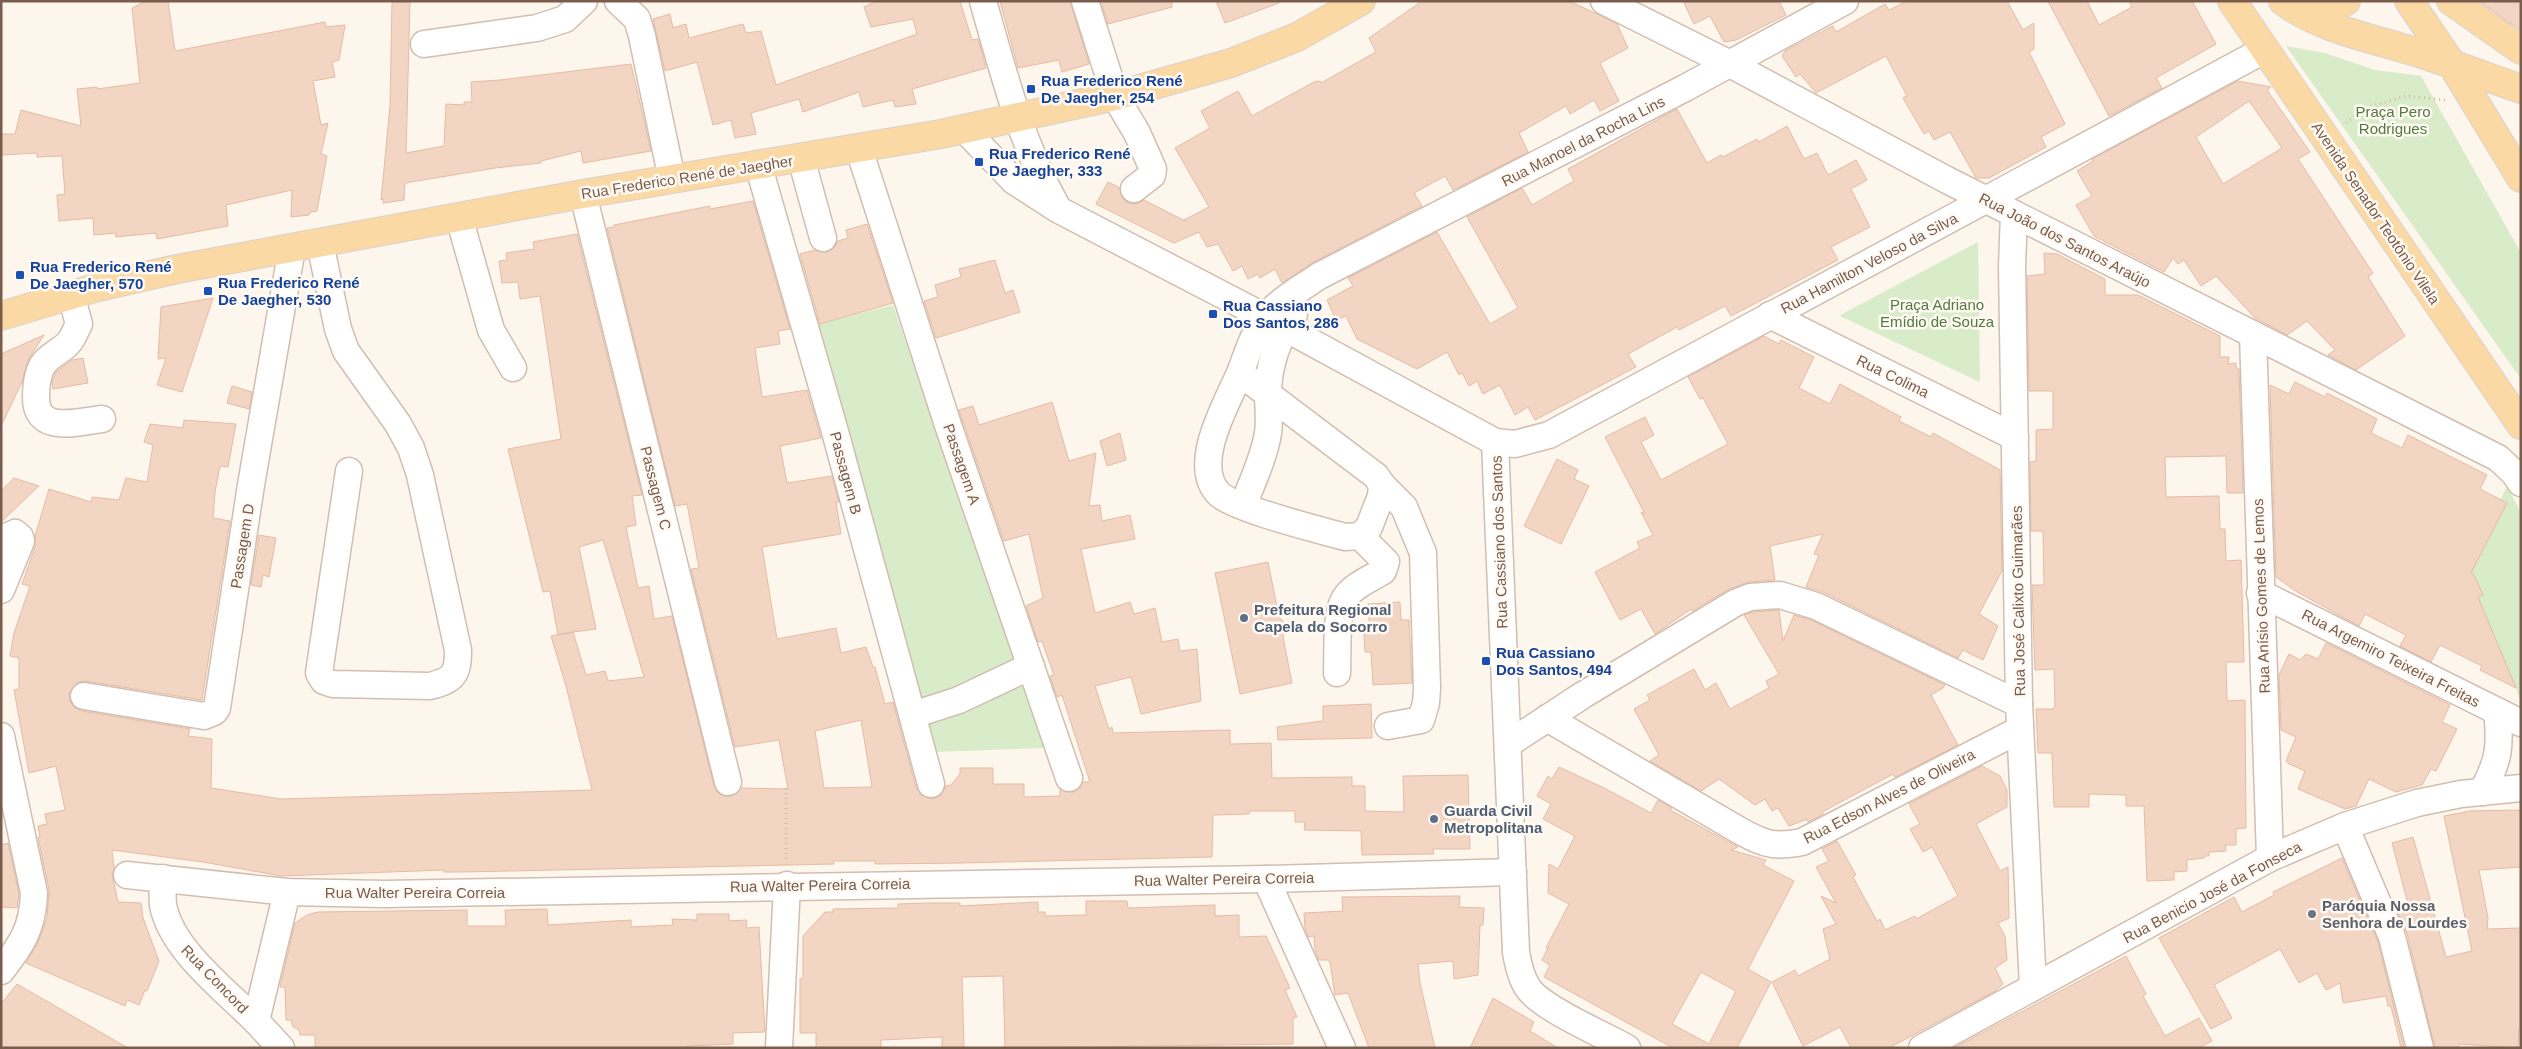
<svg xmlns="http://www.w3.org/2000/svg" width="2522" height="1049" viewBox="0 0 2522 1049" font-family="Arial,sans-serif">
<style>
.green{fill:#d8ecc9}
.building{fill:#f3d5c3;stroke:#e6bba3;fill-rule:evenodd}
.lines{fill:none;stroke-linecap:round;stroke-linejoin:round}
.minor-casing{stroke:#d1beb0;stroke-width:29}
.major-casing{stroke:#dad1cd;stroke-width:30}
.path{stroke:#d9b8a5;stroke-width:3;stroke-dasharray:1 4;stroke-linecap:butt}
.minor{stroke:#fff;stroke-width:26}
.major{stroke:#fbd9a5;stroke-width:28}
.transit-dot{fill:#1a4fb4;stroke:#fffaf3;stroke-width:2}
.service-dot{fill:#5c6f8a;stroke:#fffaf3;stroke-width:2}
.worship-dot{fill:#6b7280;stroke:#fffaf3;stroke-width:2}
.labels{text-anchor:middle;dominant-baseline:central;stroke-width:5;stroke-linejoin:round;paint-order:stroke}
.transit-label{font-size:15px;font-weight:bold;fill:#164399;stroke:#fffaf3;text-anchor:start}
.park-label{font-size:15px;fill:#537a41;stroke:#fffaf3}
.street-label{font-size:15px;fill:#7a5c4d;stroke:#fffaf3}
.service-label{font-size:15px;font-weight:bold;fill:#4e5e75;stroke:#fffaf3;text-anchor:start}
.worship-label{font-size:15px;font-weight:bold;fill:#5b616d;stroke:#fffaf3;text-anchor:start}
</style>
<rect width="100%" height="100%" fill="#fdf6ec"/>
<g class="green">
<polygon points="2286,46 2325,53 2375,70 2421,76 2521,253 2521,379"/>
<polygon points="1978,242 1980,382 1840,316 1844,313"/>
<polygon points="893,305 1045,748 932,752 810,326"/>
<polygon points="2507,486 2521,513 2521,701 2467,570"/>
</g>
<g class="building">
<polygon points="146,1 168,1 175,51 325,22 326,27 345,25 339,60 332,62 335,77 313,81 321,125 328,123 321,154 327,156 317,211 310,212 309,215 291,217 292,190 226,205 228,226 157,239 156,233 116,237 115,233 94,235 93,218 59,221 57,195 65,194 62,156 37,157 37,153 1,155 1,134 15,134 21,110 81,126 77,89 97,87 97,89 140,83 132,8"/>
<polygon points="392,1 410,1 406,153 444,146 446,104 464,105 464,102 472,102 471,82 500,80 631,64 651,151 583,163 581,151 541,161 541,163 495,168 405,183 404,200 383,203 384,199 381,200 390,106"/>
<polygon points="877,1 960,1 972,40 978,39 986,68 912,89 916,104 895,107 893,100 863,107 859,92 803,112 799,99 751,113 756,134 735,138 731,120 713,125 697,62 665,71 653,19 670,14 673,28 686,24 689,38 743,24 746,33 761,31 776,85 917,34 913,19 871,27 864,7"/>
<polygon points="1000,1 1070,1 1089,64 1062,72 1059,60 1018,68"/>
<polygon points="1101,1 1172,1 1172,7 1108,24"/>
<polygon points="1216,1 1279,1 1279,3 1225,23"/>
<polygon points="1422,1 1569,1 1597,14 1617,24 1628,48 1600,63 1619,101 1600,111 1594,100 1570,114 1566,106 1519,133 1528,152 1453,190 1445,176 1414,193 1422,206 1312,263 1282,283 1275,269 1260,278 1258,274 1248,279 1242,266 1233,271 1218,244 1207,247 1199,232 1174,243 1096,204 1108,182 1120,188 1122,198 1128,203 1137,204 1144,200 1185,221 1184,220 1209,207 1175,148 1210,128 1201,111 1238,91 1252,116 1314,82 1320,81 1321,83 1376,52 1369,38"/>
<polygon points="1683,1 1779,1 1786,15 1736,40 1724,42 1710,16 1694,24"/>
<polygon points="1907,1 2007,1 2023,30 2034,23 2034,49 2029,52 2065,124 2041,137 2046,147 1989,178 1976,178 1950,132 1934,140 1929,131 1924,134 1903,98 1907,96 1886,56 1816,93 1800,74 1796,77 1782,56 1785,51 1833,26 1836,32 1885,4 1889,10"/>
<polygon points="2048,1 2087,1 2099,25 2132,7 2129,1 2192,1 2216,44 2156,78 2162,88 2109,116"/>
<polygon points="2479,1 2521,1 2521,30 2508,22"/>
<path d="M2238 81 2271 87 2267 90 2310 152 2298 159 2373 273 2368 277 2405 336 2356 370 2328 355 2335 350 2307 321 2287 335 2255 318 2216 276 2201 286 2184 260 2178 264 2173 258 2164 272 2094 236 2076 205 2092 196 2077 171 2093 161 2092 159ZM2249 101 2282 148 2223 184 2196 137Z"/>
<polygon points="1677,109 1707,163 1721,155 1723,157 1757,139 1759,142 1787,126 1804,159 1817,153 1828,175 1856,160 1867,180 1851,189 1870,227 1831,247 1838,260 1731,316 1725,306 1679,330 1677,327 1628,354 1636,367 1535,420 1528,407 1515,415 1500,385 1483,394 1477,381 1469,386 1462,373 1459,375 1447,352 1417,369 1357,339 1346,316 1336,320 1327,300 1353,286 1348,278 1437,232 1490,324 1518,308 1467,217 1522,188 1532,205 1574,181 1568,169"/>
<path d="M753 201 790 329 778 331 780 344 755 348 762 397 807 390 821 438 780 446 787 483 832 476 839 502H836L841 534 762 547 777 639 836 628 841 653 866 647 873 667H875L885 704 893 702 916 787 921 795 934 799 941 795 946 786 951 785 960 774V768H993V784H1024V797L1060 796V790L1073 792 1080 788 1083 782H1090L1062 695 1057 697 1050 676 1054 675 1042 641 1038 642 1026 606 1043 598 1029 534 1004 541 959 410 973 406 979 425 1052 402 1069 461 1096 453 1089 506 1100 505 1102 521 1130 515 1135 539 1081 549 1095 613 1130 602 1134 614 1155 608 1162 642 1178 639 1180 651 1197 649 1201 701 1141 714 1131 677 1095 686 1109 729 1112 727 1113 733 1230 730V744L1271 743 1272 778 1352 777V786H1365V811L1404 812 1403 776 1468 775 1470 849H1433L1434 854 1362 855 1361 831 1304 830 1305 822H1295V811H1250L1249 814 1213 815 1212 857 960 863 875 864V861H833L834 864 462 872H444V870L281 876 203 862 112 850 114 869 112 874 118 902 141 903 143 918 159 961 147 991 145 990 139 1005 127 1000 125 1006 26 963 38 942 47 918 49 890 38 837H40L38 826 47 824 45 814 65 810 56 766 29 773 14 690 19 689V658L10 656 14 633 30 586 22 584 35 547V536L49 489 91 502 92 497 119 500 126 478 147 482 153 445 144 442 150 424 183 428 184 420 236 424 228 467 220 466 215 492 213 518 230 521 202 700 86 681 78 682 69 693 70 701 74 707 82 711 190 729 188 736 212 739 211 788 281 799 592 790 566 686 551 636 573 632 558 635 550 591 543 592 508 449 561 439 540 296 520 299 518 282 502 283 499 261 507 260 506 253 534 249 533 242 577 234 642 495 632 496 636 525 626 527 638 588 649 586 654 619 672 616 714 786 718 793 724 796H732L741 788 788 789 779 740 735 747 691 569 699 568 687 504 675 506 607 228 614 227V225L710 206V209ZM603 540 626 616 644 677 608 681 605 671 586 675 573 632 596 629 579 547ZM861 720 872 787 824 788 815 731Z"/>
<polygon points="867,224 893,303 820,324 800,254 815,250 827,252 834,248 838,241 848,238 846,230"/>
<polygon points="2044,253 2057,254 2105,279 2105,295 2138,295 2220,336 2220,357 2229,357 2228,364 2236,363 2236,367 2239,369 2243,493 2227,493 2226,456 2165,457 2166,497 2219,496 2220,529 2225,529 2226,561 2241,560 2244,662 2226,662 2227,701 2245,700 2246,828 2236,829 2236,845 2225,845 2226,851 2209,852 2209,856 2204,856 2204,858 2187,860 2187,871 2174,872 2174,880 2147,881 2144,806 2126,806 2126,795 2089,794 2089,807 2054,807 2052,753 2038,753 2036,709 2053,709 2055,706 2054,669 2035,670 2032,585 2044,585 2043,531 2031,531 2030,462 2036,461 2036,430 2053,429 2053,391 2029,391 2027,276 2045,274"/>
<polygon points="995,260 1005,293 1013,290 1020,312 936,338 924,301 938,297 935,285 961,277 959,269"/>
<polygon points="213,298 182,392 157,385 166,358 158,359 161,307"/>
<polygon points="44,335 28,360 22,382 1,426 1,354"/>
<polygon points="1764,336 1779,344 1781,340 1814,357 1799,388 1830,404 1840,384 1901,417 1899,421 1931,437 1933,433 2000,470 2002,571 1979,614 1998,626 1983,660 1963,650 1958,658 1823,592 1806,587 1819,555 1814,554 1823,534 1770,546 1775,580 1749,582 1729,589 1692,611 1691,609 1655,634 1641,609 1620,620 1595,572 1640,548 1637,542 1653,535 1641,512 1645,514 1605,437 1645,417 1654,435 1641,442 1661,480 1728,444 1703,398 1700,399 1688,377"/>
<polygon points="83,358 88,383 53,389 52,383 56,372 72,360"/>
<polygon points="2295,382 2325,397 2327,393 2377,419 2371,433 2402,448 2408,435 2487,475 2480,489 2507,503 2471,573 2474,575 2483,595 2478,597 2516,688 2480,670 2482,666 2440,645 2431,662 2400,646 2406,635 2365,614 2359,626 2297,592 2276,577 2270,385 2289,394"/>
<polygon points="232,386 252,392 249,409 227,403"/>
<polygon points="1120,433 1126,460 1107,466 1100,441"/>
<polygon points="1557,459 1578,470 1574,479 1589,486 1561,544 1524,526"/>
<polygon points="14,478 39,486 1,522 1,491"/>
<polygon points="259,535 276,538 269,577 263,575 261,587 251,585"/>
<polygon points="1268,562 1279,617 1287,626 1283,637 1292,683 1240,694 1215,573"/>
<polygon points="1400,602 1401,620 1409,620 1412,683 1373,685 1371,652 1365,652 1364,634 1370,634 1368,604"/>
<polygon points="1779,610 1783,641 1794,615 1811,620 1945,685 1943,688 1931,695 1958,745 1895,777 1893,774 1822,812 1823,814 1808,822 1807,819 1789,826 1778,808 1772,811 1765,799 1755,805 1719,779 1701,791 1650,761 1659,755 1634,709 1650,700 1647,695 1694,669 1705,690 1716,683 1730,709 1769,688 1766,681 1779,674 1744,615 1753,612"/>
<polygon points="2326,643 2450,705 2442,722 2457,729 2436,771 2431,769 2422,785 2396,792 2369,779 2356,806 2345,809 2298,789 2305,771 2289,764 2286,761 2296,737 2281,730 2279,675 2289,654 2300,660 2306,654 2318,659"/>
<polygon points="1371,704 1372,738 1278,740 1277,727 1323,721 1323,706"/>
<polygon points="1982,766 2000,776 2007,790 2007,807 1976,824 2000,871 2008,867 2009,918 1998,923 2005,936 2007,960 1995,968 2003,984 1995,991 1889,1048 1851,1048 1840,1027 1803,1046 1772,982 1795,970 1798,976 1830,959 1823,929 1836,924 1821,896 1836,903 1816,867 1829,861 1822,849 1837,841 1856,875 1853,877 1877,921 1880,919 1885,930 1915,916 1916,919 1958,896 1932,847 1923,852 1910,829 1920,824 1909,804"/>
<path d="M1559 767 1604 788 1651 813 1658 800 1672 808 1670 810 1738 847 1731 850 1766 860 1763 865 1794 881 1748 969 1771 982 1737 1048H1673L1544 977 1550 965 1542 960 1548 948H1546L1569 904 1548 893 1549 864 1558 869 1575 836 1543 819 1551 804 1537 796 1548 776 1552 779ZM1701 972 1736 991 1709 1044 1672 1024Z"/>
<polygon points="2521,810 2521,867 2479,870 2488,918 2487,929 2521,928 2521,1029 2519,1029 2518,1048 2459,1044 2458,1048 2435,1048 2407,933 2396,908 2408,904 2392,843 2413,837 2446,957 2472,951 2444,816 2470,811"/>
<polygon points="8,843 19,894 17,908 1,907 1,845"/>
<polygon points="2342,858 2378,942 2404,1048 2401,1048 2391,1006 2388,1006 2386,996 2343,1003 2340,983 2326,990 2317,973 2299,983 2280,949 2214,985 2232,1018 2211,1029 2159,938 2234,897 2242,912 2274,895 2273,892"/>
<polygon points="1460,896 1459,907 1484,908 1483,925 1480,925 1478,975 1454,979 1453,961 1418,964 1420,983 1435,1048 1369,1048 1348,993 1335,995 1330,962 1328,960 1319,960 1315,950 1314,936 1308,937 1305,928 1304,913 1343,911 1342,897"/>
<polygon points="1086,901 1127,901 1128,908 1215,905 1215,916 1239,915 1239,937 1266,936 1290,988 1285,990 1297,1017 1293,1018 1293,1044 1005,1048 1003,976 962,977 964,1048 942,1048 942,1037 881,1040 881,1048 816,1048 816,1033 800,1033 800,979 803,978 803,936 825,912 833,912 833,909 898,908 898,904 927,903 960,903 960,906 1038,902 1038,912 1045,912 1045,916 1086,915"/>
<polygon points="547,909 548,925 631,920 631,927 673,925 672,919 697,920 697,914 729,914 729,921 747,920 746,928 759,927 765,1032 733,1033 733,1044 687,1046 687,1048 315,1048 315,1035 300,1035 299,1030 293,1027 291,1020 286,1020 285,987 280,987 295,923 307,915 318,912 467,910 467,926 506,926 505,910"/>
<polygon points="2126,956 2146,994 2143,996 2165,1036 2199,1018 2212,1041 2199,1048 1954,1048"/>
<polygon points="17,984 128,1048 1,1048 1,1004"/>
<polygon points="1493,998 1534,1022 1530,1031 1558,1048 1470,1048"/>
</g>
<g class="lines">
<g class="minor-casing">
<g id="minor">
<polyline points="618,1 637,19 642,36 672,179"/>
<path d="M983 1C1003 72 1021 142 1057 207"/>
<polyline points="1085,1 1115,96 1137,133 1153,169 1152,175 1134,189"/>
<polyline points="1604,1 1730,64 1947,180 2498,458 2514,473 2521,483"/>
<polyline points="424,44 537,28 565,19 584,1"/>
<path d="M964 129 1014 181 1059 210 1265 317 1495 442 1516 952C1518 964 1521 978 1528 988 1541 1008 1604 1035 1627 1048"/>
<polyline points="859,149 948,425 1069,778"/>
<polyline points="801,158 823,238"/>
<polyline points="758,164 834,428 931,784"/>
<polyline points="583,194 728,782"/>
<polyline points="2014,214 2012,266 2019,704 2033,987"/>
<polyline points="459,217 491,330 513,368"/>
<path d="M320 243 338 329 346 351 398 424 411 448 420 475 458 650C458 674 454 680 430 686L333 684 324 681 319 673 349 471"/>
<path d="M71 295 79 324C76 329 74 336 70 341 63 351 48 355 42 366 38 374 36 387 36 396 35 435 77 422 102 419"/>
<polyline points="1770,315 2015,437"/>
<polyline points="2253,335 2270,858"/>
<path d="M1240 373 1376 476 1382 485 1381 496 1369 527 1360 536 1345 537C1320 530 1235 509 1219 494 1190 465 1227 403 1240 373 1247 355 1253 334 1265 318 1278 301 1302 288 1319 276L1685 88 1845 1"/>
<polyline points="1495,442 1515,444 1549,435 2264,50"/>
<polyline points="1382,485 1404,507 1423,553 1427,688 1426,703 1421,720 1388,726"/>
<path d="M1243 506C1252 482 1264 458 1268 433 1270 420 1268 407 1268 394 1268 366 1278 337 1294 315"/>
<polyline points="1,539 15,533 20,537 21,541 1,590"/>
<polyline points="2260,593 2521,723"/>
<path d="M1337 673C1338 655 1335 612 1345 598 1354 585 1370 579 1383 571L1386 562 1360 536"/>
<polyline points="84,696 204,716 214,712 217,708 251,485 292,248"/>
<polyline points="913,715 959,700 1031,666"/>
<path d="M1547 718 1742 832C1766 845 1775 847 1802 842L2019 730"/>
<path d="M1 736 34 893C33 928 22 944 1 971"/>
<polyline points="1508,744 1583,695 1735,603 1750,597 1780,595 1816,606 2019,704"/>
<path d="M2482 792C2499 761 2501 746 2497 711"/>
<polyline points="2345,826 2392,937 2420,1048"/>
<polyline points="127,875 287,892 384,894 1266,879 1513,872"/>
<path d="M163 878C163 887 162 896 163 905 171 949 225 990 256 1021"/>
<polyline points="1266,879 1342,1048"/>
<polyline points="281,1048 256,1021 287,892"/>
<polyline points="779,1048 787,885"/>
<polyline points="1922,1048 2270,858 2345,826 2417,803 2461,794 2521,788"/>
</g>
</g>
<g class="major-casing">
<g id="major">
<polyline points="2232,1 2521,425"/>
<path d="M2283 1C2319 29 2376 39 2419 53 2453 64 2487 77 2521 89"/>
<polyline points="2409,1 2451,63 2521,178"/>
<polyline points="2451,1 2521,50"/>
<path d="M2298 8C2315 9 2330 10 2346 1"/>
<polyline points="1,316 98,287 177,269 583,194 941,134 1115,96 1231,63 1297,37 1361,1"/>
</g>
</g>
<g class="path">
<polyline points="2346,123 2365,108 2406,96 2445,100"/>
<polyline points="786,788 786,862"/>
</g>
<use href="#minor" class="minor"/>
<use href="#major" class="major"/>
</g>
<g class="transit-dot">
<rect x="1026" y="84" width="10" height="10" rx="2.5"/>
<rect x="974" y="157" width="10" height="10" rx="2.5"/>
<rect x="15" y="270" width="10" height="10" rx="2.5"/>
<rect x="203" y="286" width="10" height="10" rx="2.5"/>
<rect x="1208" y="309" width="10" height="10" rx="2.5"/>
<rect x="1481" y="656" width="10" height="10" rx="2.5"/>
</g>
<g class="service-dot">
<circle cx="1244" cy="618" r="5"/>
<circle cx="1434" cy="819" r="5"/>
</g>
<circle class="worship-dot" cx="2312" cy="914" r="5"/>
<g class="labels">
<g class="transit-label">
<text x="1041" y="80">Rua Frederico René<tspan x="1041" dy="17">De Jaegher, 254</tspan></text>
<text x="989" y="153">Rua Frederico René<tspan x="989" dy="17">De Jaegher, 333</tspan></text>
<text x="30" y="266">Rua Frederico René<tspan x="30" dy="17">De Jaegher, 570</tspan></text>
<text x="218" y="282">Rua Frederico René<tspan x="218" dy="17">De Jaegher, 530</tspan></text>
<text x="1223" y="305">Rua Cassiano<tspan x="1223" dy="17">Dos Santos, 286</tspan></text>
<text x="1496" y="652">Rua Cassiano<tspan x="1496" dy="17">Dos Santos, 494</tspan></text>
</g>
<g class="park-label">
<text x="2393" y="111">Praça Pero<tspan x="2393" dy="17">Rodrigues</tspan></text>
<text x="1937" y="304">Praça Adriano<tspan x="1937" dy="17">Emídio de Souza</tspan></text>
</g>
<g class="street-label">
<text transform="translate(1583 141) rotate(-27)">Rua Manoel da Rocha Lins</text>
<text transform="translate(687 177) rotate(-9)">Rua Frederico René de Jaegher</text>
<text transform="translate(2376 213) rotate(56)">Avenida Senador Teotônio Vilela</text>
<text transform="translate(2065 240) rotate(27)">Rua João dos Santos Araújo</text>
<text transform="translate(1869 263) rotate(-28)">Rua Hamilton Veloso da Silva</text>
<text transform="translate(1893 376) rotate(26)">Rua Colima</text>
<text transform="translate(962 464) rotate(71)">Passagem A</text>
<text transform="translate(846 473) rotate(75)">Passagem B</text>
<text transform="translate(656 488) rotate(76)">Passagem C</text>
<text transform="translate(1499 542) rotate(-92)">Rua Cassiano dos Santos</text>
<text transform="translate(242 546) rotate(-81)">Passagem D</text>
<text transform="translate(2261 596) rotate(-92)">Rua Anísio Gomes de Lemos</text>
<text transform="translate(2018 601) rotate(-91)">Rua José Calixto Guimarães</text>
<text transform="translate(2391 658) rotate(27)">Rua Argemiro Teixeira Freitas</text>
<text transform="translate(1889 796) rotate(-27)">Rua Edson Alves de Oliveira</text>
<text transform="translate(1224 879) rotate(-1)">Rua Walter Pereira Correia</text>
<text transform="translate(820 885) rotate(-1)">Rua Walter Pereira Correia</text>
<text x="415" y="892">Rua Walter Pereira Correia</text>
<text transform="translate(2212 892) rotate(-28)">Rua Benicio José da Fonseca</text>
<text transform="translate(215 979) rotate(46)">Rua Concord</text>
</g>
<g class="service-label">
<text x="1254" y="609">Prefeitura Regional<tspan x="1254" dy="17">Capela do Socorro</tspan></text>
<text x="1444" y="810">Guarda Civil<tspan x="1444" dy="17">Metropolitana</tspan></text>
</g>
<g class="worship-label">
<text x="2322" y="905">Paróquia Nossa<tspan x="2322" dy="17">Senhora de Lourdes</tspan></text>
</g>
</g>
<rect width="2522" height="1049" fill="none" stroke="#7a5c4d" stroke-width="5"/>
</svg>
